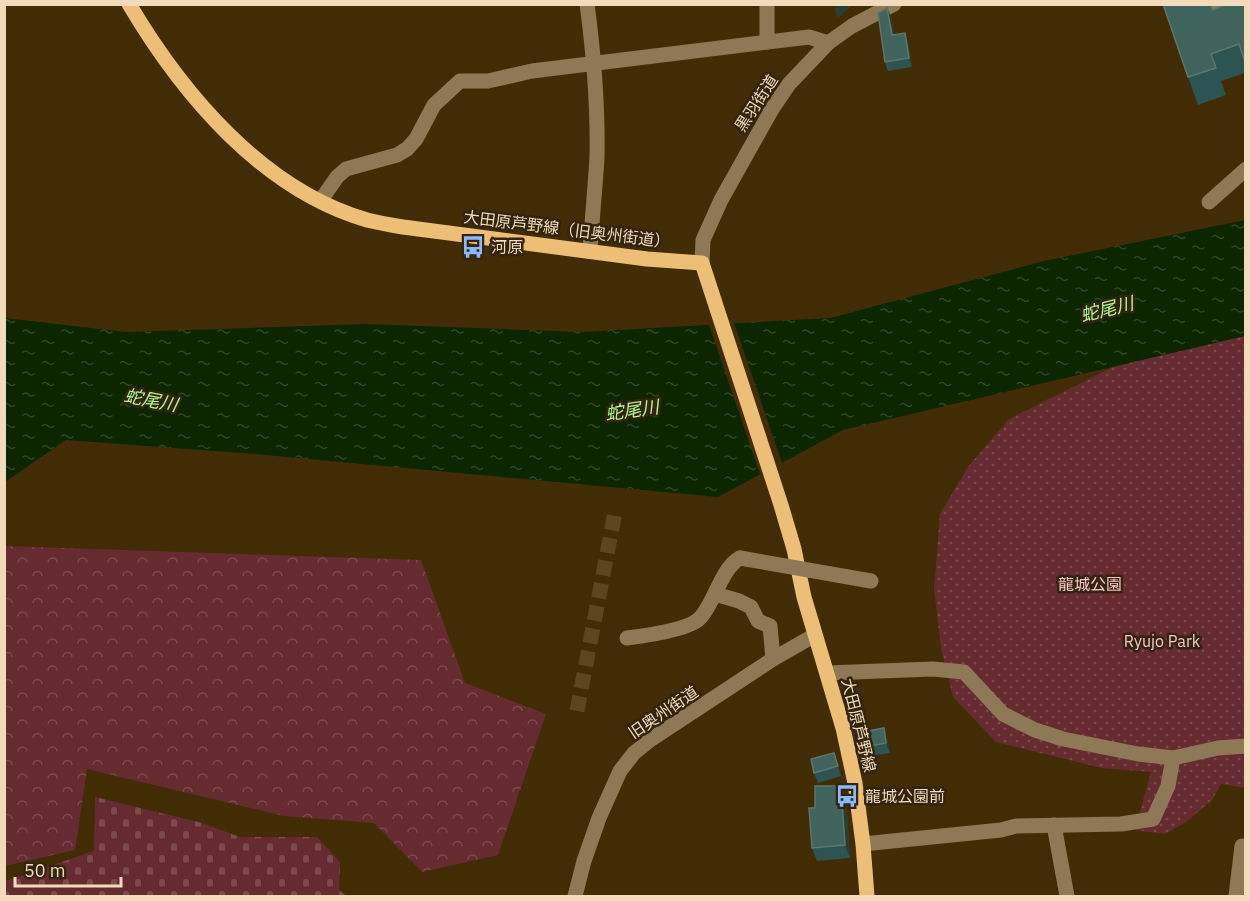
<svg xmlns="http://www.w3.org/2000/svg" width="1250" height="901" viewBox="0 0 1250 901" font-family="'IBM Plex Sans','Noto Sans JP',sans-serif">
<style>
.forest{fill:url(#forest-crowns)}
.cemetery{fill:url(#cemetery-stones)}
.park{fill:url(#park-dots)}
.water{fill:url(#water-ripples)}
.pier{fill:#422c05}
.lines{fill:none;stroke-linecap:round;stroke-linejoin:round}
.minor-tunnel{stroke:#5c4620;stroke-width:15;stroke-dasharray:15 8;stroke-linecap:butt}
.minor{stroke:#8f7856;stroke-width:15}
.major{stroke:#edbe76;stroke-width:15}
.minor-bridge{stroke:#8f7856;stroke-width:15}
.wall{fill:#2b5452}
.shaded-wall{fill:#2b3e2e}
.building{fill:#40635d;stroke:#5c766c;stroke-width:1.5}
.labels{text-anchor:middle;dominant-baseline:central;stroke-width:5;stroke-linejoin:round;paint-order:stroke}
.street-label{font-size:16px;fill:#f2dbba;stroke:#32240e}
.poi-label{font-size:16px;fill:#f2dbba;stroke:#32240e;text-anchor:start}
.park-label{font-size:16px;fill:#fac5c6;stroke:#32240e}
.water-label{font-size:18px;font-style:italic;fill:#b1f991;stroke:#32240e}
</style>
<defs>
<pattern id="forest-crowns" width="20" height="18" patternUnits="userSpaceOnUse" patternTransform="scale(1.5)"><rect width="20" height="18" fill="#662b31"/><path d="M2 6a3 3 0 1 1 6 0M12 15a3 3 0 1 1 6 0" fill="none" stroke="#7c494d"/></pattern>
<pattern id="cemetery-stones" width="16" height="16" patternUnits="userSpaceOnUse" patternTransform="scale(1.5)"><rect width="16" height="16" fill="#662b31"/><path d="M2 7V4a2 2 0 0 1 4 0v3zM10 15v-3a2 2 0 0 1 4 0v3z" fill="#7c494d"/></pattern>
<pattern id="park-dots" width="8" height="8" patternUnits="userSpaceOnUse" patternTransform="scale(1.5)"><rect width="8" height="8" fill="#662b31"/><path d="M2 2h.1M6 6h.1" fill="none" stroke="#7c494d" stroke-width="1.8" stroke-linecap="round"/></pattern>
<pattern id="water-ripples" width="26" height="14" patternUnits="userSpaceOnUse" patternTransform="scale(1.5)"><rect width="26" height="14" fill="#0c2600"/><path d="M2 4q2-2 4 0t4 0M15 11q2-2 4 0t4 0" fill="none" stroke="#304523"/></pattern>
</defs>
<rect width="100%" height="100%" fill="#422c05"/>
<polygon class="forest" points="5,546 421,560 465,683 546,714 498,855 422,872 374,823 284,816 87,769 75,850 5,866"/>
<polygon class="cemetery" points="95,797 202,823 240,837 317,837 340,862 339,889 346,896 5,896 5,881 94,851"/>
<polygon class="park" points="1245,334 1245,788 1221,784 1212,800 1186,822 1165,834 1135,830 1151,772 1102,768 996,742 953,697 941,647 934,589 940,514 968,467 1009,419 1163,342"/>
<polygon class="water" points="1245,220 1245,336 843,430 718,497 255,454 66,440 5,482 5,318 126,332 365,324 582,332 830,318 1044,261"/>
<polygon class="pier" points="733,320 783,466 761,477 708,322"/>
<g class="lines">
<polyline class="minor-tunnel" points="577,711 615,512"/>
<g class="minor">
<path d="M587 4C594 56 598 106 597 158 595 189 592 220 590 251"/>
<polyline points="767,4 767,42"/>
<polyline points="1217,4 1223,19 1246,10"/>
<polyline points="321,200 337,177 346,169 397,155 407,149 416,139 434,105 460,81 488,81 532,71 809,37 828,43"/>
<polyline points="1209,202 1246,169"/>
<polyline points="702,263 703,240 721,200 772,109 789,84 828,43 852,26 894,4"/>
<polyline points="715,594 739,601 751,607 758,621 770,626 773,659"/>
<path d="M627 638C643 636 687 630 699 619 714 605 721 568 740 558"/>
<polyline points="827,673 933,669 964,672 1003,714 1035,730 1063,739 1138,754 1173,758 1218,748 1246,746"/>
<polyline points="1054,825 1067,896"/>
<polyline points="863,844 1001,830 1016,826 1121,824 1153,819 1168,786 1173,758"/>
<polyline points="575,896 584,861 599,818 620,771 634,753 650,740 773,659 815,635"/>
<polyline points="1236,896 1242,846"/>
</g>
<path class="major" d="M129 4C183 95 263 190 367 220 379 223 391 225 403 227L647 259 702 263 781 505 794 549 804 597 843 728 855 783 863 844 867 896"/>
<polyline class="minor-bridge" points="740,558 871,581"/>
</g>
<g class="wall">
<polygon points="1245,4 1245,73 1221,81 1226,95 1198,105 1188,77"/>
<polygon points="887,8 891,17 894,35 905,33 908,42 912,67 888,71 885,62"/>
<polygon points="887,738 890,753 863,757 859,748"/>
<polygon points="834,753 841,776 818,783 814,773"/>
<polygon points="841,786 846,799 850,858 817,861 812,848 815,808"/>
</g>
<g class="shaded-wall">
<polygon points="839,4 854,4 838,18 834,9"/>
<polygon points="887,8 891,17 896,44 892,35"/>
<polygon points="905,33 908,42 912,67 909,58"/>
<polygon points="884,728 887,738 890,753 886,743"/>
<polygon points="841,786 846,799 850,858 845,845"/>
</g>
<g class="building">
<polygon points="1163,4 1210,4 1213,10 1227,4 1245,4 1245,62 1239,44 1211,54 1216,68 1188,77"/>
<polygon points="887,8 892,35 905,33 909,58 885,62 878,13"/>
<polygon points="884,728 886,743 859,748 857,733"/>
<polygon points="834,753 838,766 814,773 811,759"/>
<polygon points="815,786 841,786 845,845 812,848 809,808 815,808"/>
</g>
<defs>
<g id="bus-bare" transform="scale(1.8)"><path d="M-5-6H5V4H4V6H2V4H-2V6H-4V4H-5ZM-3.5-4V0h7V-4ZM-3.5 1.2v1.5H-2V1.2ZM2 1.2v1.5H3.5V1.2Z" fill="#8abafc" stroke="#32240e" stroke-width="2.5" paint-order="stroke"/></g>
</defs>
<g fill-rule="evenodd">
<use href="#bus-bare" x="473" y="247"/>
<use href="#bus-bare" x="847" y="796"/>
</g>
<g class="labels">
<g class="street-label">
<text transform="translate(756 103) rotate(-57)">黒羽街道</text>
<text transform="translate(567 229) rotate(7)">大田原芦野線（旧奥州街道）</text>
<text transform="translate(663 712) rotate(-34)">旧奥州街道</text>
<text transform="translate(859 725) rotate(76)">大田原芦野線</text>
</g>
<g class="poi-label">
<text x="491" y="247">河原</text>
<text x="865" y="796">龍城公園前</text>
</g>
<g class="park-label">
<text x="1090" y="584">龍城公園</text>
<text x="1162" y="641">Ryujo Park</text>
</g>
<g class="water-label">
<text transform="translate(1107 309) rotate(-14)">蛇尾川</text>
<text transform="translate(151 400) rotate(11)">蛇尾川</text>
<text transform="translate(632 410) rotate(-8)">蛇尾川</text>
</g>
</g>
<rect width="1250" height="901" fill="none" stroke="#f2dbba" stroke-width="12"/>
<path d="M15 877v9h106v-9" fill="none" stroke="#f2dbba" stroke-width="3"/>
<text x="24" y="877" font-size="18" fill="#f2dbba" stroke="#32240e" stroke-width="4.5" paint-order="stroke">50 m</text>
</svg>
